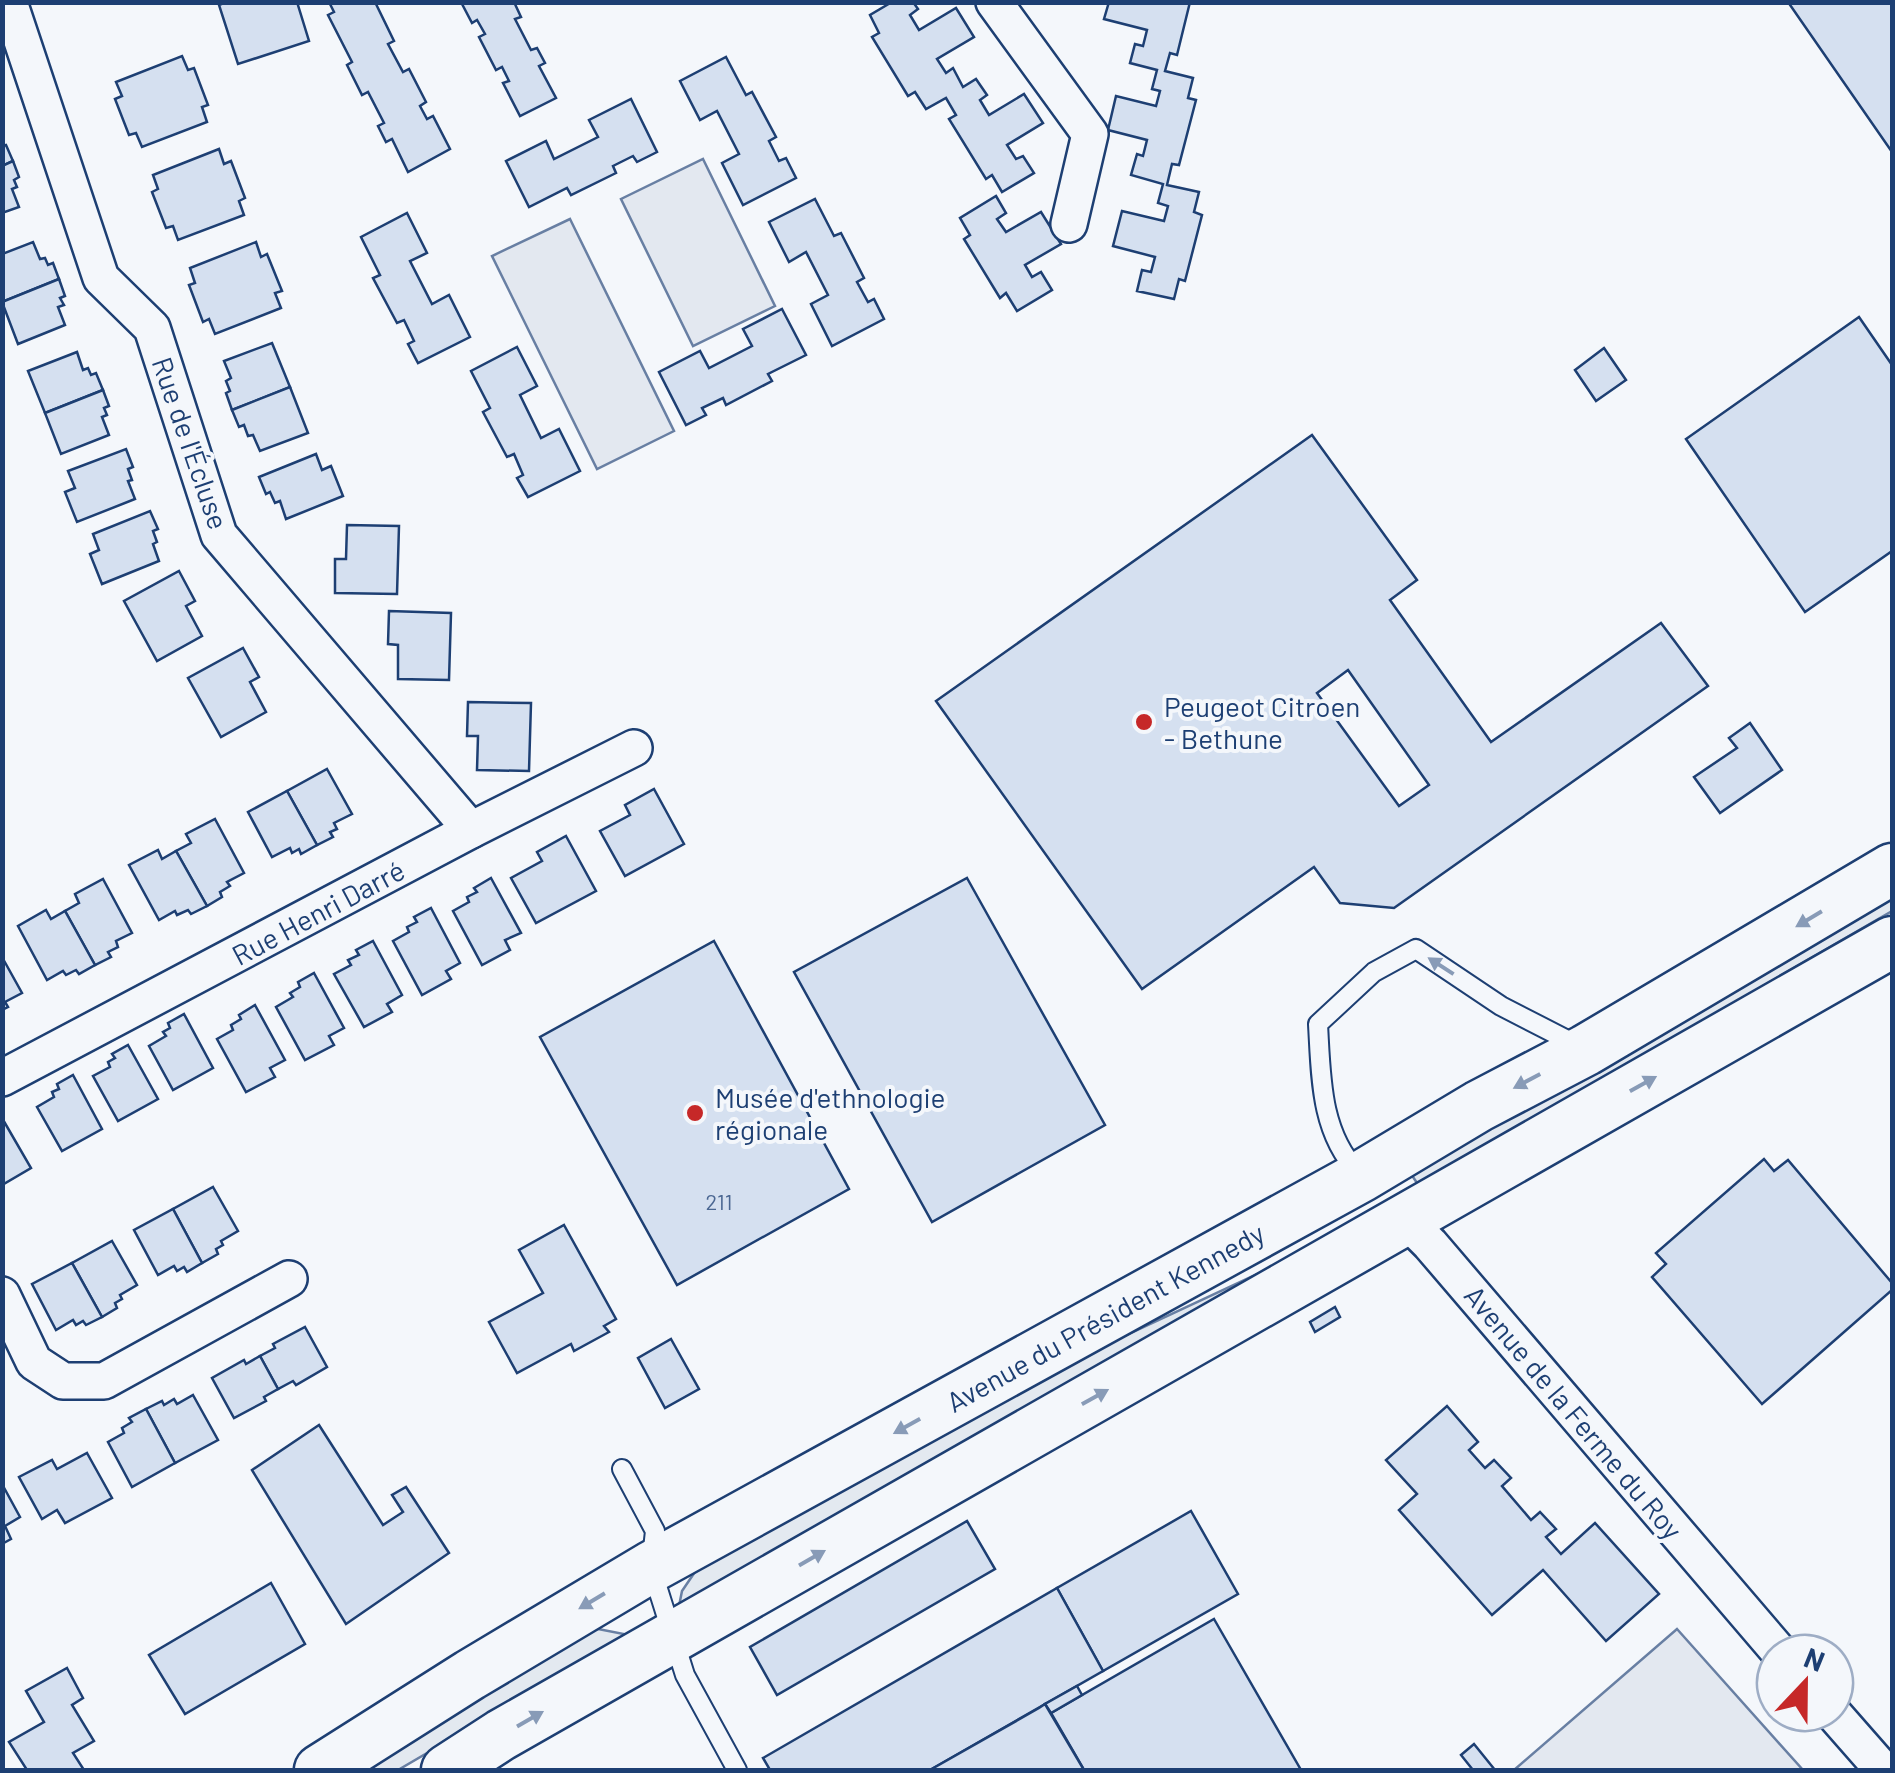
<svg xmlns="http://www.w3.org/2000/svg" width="1895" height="1773" viewBox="0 0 1895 1773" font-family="Barlow,sans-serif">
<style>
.green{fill:#e3e9f0;stroke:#687fa3;stroke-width:2.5}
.parking{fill:#e3e8f0;stroke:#687fa3;stroke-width:2.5}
.building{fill:#d5e0f0;stroke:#1d3f73;stroke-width:2.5;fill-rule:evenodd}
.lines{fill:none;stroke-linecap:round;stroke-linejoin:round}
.lane-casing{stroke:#1d3f73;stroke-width:22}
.street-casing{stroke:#1d3f73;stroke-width:40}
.secondary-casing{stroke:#1d3f73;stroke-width:55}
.lane{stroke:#f4f7fb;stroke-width:18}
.street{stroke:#f4f7fb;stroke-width:35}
.secondary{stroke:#f4f7fb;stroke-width:50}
.oneway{fill:#889bb7}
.poi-dot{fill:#c62828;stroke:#f4f7fb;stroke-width:4}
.labels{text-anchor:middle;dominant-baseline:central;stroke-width:8;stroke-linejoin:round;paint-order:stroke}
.number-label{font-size:22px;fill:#4b6792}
.street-label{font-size:28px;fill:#1d3f73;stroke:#f4f7fb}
.poi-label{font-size:28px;fill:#1d3f73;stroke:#f4f7fb;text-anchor:start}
</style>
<rect width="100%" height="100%" fill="#f4f7fb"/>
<g class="green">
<polygon points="1892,884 1892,911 1419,1186 1409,1171"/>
<polygon points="1330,1240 678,1611 682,1591 699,1566 979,1404"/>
<polygon points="593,1628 629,1635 398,1770 361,1770"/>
</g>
<g class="parking">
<polygon points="703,159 775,306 693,346 621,199"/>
<polygon points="570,219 674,431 597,469 492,256"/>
<polygon points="1677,1629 1803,1770 1514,1770"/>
</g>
<g class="building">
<polygon points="226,2 297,2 309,41 238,64 219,5"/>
<polygon points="329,2 375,2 394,41 388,44 403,72 409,69 426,102 420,106 427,119 433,116 450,149 408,172 392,139 386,142 378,126 384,123 368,92 362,95 347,65 352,62 328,15 334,12"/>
<polygon points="461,2 514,2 521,17 515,19 531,50 537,48 545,63 539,66 556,98 520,116 503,83 509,81 502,67 496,70 479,37 485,34 477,20 472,23"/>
<polygon points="892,2 913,2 918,9 910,15 919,30 956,8 974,37 937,59 946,73 953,68 963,87 976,79 987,95 980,100 989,115 1024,94 1043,123 1007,145 1016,159 1023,156 1034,173 1002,192 992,175 986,179 949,119 956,115 946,98 926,109 915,92 908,96 872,37 879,33 870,15"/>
<polygon points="1109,2 1190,2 1177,55 1170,53 1165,71 1193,78 1188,98 1196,100 1179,165 1172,164 1167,185 1199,192 1194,212 1202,215 1185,281 1179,279 1174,299 1137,291 1142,270 1151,272 1155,257 1113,246 1122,211 1164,221 1168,206 1158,203 1163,184 1131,175 1137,154 1143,156 1147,140 1108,130 1116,96 1156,106 1160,91 1152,89 1157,70 1130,63 1135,44 1143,46 1147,30 1104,19"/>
<polygon points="1788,2 1892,2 1892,152"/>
<polygon points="182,56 188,70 194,68 208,105 202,107 207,122 142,147 136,133 129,135 115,99 122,96 116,82"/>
<polygon points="726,57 746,95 752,92 776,137 769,141 779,161 786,158 796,178 743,205 722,163 739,154 717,111 700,120 680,81"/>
<polygon points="631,99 657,152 637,162 633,156 613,166 616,173 571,195 567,188 529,207 506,161 546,141 554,159 598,137 589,120"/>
<polygon points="6,145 13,161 2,166 2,146"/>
<polygon points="219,149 224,164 231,161 245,198 239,201 244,215 178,240 173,226 166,228 152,192 158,189 153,175"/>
<polygon points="13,161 19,177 14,180 17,187 12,189 19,207 2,213 2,166"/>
<polygon points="996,196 1006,213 997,219 1006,232 1041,212 1061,244 1025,265 1032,277 1041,272 1052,290 1017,311 1006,293 1000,298 964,239 970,235 960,218"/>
<polygon points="815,199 834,236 841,233 864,278 857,282 868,302 874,299 884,319 832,346 811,304 828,295 806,252 789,262 769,222"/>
<polygon points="407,213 427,253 410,261 432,304 449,295 470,337 418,363 408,344 414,341 404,320 397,323 373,278 380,275 361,237"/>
<polygon points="33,242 40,259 45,258 48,265 53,263 59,279 2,302 2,254"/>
<polygon points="256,242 261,257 267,254 282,291 275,293 281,308 215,334 209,319 203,322 189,285 195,283 190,268"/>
<polygon points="59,279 65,296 60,298 64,305 58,307 65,325 18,344 2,302"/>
<polygon points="782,309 806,355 768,374 772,381 726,405 723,398 702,408 706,415 686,425 659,372 700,351 709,368 752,346 743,329"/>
<polygon points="1859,317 1892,365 1892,551 1805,612 1686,439"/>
<polygon points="272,343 290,387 232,410 226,393 230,391 226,381 231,378 224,361"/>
<polygon points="517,347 537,386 520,395 541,438 559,429 580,471 528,497 517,478 523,475 514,454 507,457 483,412 490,408 471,371"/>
<polygon points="1604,348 1626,380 1596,401 1575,370"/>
<polygon points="77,352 83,370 88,368 91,375 96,373 103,390 45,413 28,371"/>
<polygon points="290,387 308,433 260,451 253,435 248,436 244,425 239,427 232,410"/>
<polygon points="103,390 109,406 104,408 107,415 102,417 109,435 61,454 45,413"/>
<path d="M1312 435 1417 580 1390 600 1491 742 1661 623 1708 686 1394 908 1340 903 1314 867 1142 989 936 701ZM1348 670 1429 785 1399 806 1317 693Z"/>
<polygon points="126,449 133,467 128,469 132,480 128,481 135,499 77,522 65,492 75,488 68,471"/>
<polygon points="316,454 322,470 331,466 343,496 286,519 280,501 275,503 270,492 266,494 259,477"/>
<polygon points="150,511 158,529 153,531 157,542 153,544 159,561 102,584 90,554 99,550 93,534"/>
<polygon points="347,525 399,526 397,594 335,593 335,559 346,559"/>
<polygon points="179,571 195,601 186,606 202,636 157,661 124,601"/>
<polygon points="389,611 451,613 449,680 398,679 398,645 388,644"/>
<polygon points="243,648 259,677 250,682 266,712 221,737 188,678"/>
<polygon points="468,702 531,703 529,771 477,770 478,736 467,736"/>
<polygon points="1750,723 1782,770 1720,813 1694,777 1737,748 1729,738"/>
<polygon points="327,769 352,814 334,823 337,829 330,832 333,837 317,845 287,791"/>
<polygon points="654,789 684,844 625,876 600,831 630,815 625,805"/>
<polygon points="287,791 317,845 301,854 299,849 292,853 290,848 272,857 248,812"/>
<polygon points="215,819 244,873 227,882 230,886 220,892 222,897 207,906 176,851 191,843 186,834"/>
<polygon points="566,836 596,891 536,923 511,878 542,861 537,852"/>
<polygon points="158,850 162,859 176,851 207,906 191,914 188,910 177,915 175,911 159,920 129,865"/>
<polygon points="491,878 521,933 505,940 510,950 482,965 453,911 469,902 467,897 477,892 474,888"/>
<polygon points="967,878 1105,1125 932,1222 794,972"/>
<polygon points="103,879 132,933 116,941 118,947 108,952 111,957 95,965 65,911 79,903 75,894"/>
<polygon points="431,908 460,963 446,971 451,979 422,995 393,941 409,932 407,927 417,922 414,917"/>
<polygon points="46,910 51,919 65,911 95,965 79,974 76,970 66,975 63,971 47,980 18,926"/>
<polygon points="373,941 402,995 387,1004 392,1012 364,1027 334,974 351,965 348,960 359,955 356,950"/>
<polygon points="714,941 849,1189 677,1285 540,1037"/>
<polygon points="2,957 22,993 5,1002 8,1007 2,1010"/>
<polygon points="314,973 344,1028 329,1036 334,1045 305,1060 276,1007 293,997 290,993 300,987 298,982"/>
<polygon points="255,1005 285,1060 270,1068 275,1077 246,1092 217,1039 233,1030 231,1025 241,1019 239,1015"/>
<polygon points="184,1014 213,1068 173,1090 149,1046 166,1036 163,1032 170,1028 168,1023"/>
<polygon points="128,1045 158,1099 118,1121 93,1076 110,1067 108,1062 115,1058 112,1054"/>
<polygon points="73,1075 102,1129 62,1151 37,1107 54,1097 52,1092 59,1089 57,1084"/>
<polygon points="2,1118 31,1168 2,1185"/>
<polygon points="1764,1159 1774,1171 1788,1160 1892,1283 1892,1290 1762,1404 1652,1277 1666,1264 1656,1253"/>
<polygon points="213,1187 238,1231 221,1241 223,1245 216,1249 218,1254 202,1263 173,1209"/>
<polygon points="173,1209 202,1263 187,1272 184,1267 177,1271 174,1266 158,1275 134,1230"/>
<polygon points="564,1225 616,1319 604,1326 609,1332 574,1351 571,1344 517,1373 489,1322 543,1293 519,1250"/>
<polygon points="112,1241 137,1285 120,1295 122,1299 115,1303 117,1308 102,1317 72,1263"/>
<polygon points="72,1263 102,1317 86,1325 83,1321 76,1325 73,1320 56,1330 32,1284"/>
<polygon points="1335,1307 1340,1317 1315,1332 1310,1322"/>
<polygon points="305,1327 327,1367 296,1385 293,1381 278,1389 260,1356 275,1348 273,1344"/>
<polygon points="671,1339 699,1389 665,1408 638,1358"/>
<polygon points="260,1356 278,1389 264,1397 266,1401 234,1418 212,1378 244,1360 246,1364"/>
<polygon points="193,1395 218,1440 175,1463 146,1409 162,1401 164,1405 174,1399 177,1404"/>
<polygon points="1447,1406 1478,1442 1469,1450 1485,1468 1494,1460 1511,1478 1502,1486 1531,1520 1540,1512 1556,1529 1546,1537 1561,1554 1595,1523 1659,1594 1606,1641 1543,1570 1492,1615 1399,1510 1417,1494 1386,1460"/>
<polygon points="146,1409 175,1463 132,1487 108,1442 124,1433 122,1428 132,1422 129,1418"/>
<polygon points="319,1425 383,1525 403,1512 392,1495 406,1487 449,1553 346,1624 252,1470"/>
<polygon points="87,1453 112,1498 65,1523 57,1510 42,1519 19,1477 52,1460 57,1469"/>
<polygon points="2,1484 20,1517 5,1526 11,1539 2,1544"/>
<polygon points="1191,1511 1238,1594 1103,1671 1057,1588"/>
<polygon points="967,1521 995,1569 777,1695 750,1647"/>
<polygon points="271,1583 305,1644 185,1714 149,1655"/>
<polygon points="1057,1588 1103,1671 930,1770 770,1770 763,1758"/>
<polygon points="1214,1619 1301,1770 1084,1770 1051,1713"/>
<polygon points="67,1668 83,1698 72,1705 94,1741 73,1753 84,1770 27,1770 9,1742 44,1722 26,1691"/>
<polygon points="1077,1686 1082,1695 1051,1713 1045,1704"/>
<polygon points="1045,1704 1084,1770 930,1770 1039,1708"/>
<polygon points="1474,1744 1495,1770 1473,1770 1461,1755"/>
</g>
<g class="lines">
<g class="lane-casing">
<g id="lane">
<path d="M1358 1172C1320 1132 1321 1076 1318 1024L1374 972 1416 949 1501 1006 1577 1045"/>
<polyline points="622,1469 655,1531 651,1567 685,1675 737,1770"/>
</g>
</g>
<g class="street-casing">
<g id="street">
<polyline points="9,2 101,278 152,328 219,535 471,830"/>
<polyline points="994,2 1090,134 1069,224"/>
<polyline points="2,1078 471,830 634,748"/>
<polyline points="1407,1221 1430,1244 1780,1653"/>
<polyline points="2,1295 34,1362 63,1381 104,1381 289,1279"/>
<polyline points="1833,1713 1883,1770"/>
</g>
</g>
<g class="secondary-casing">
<g id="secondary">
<polyline points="320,1770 470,1675 651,1567 1362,1176 1479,1106 1586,1050 1892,869"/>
<polyline points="447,1770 501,1735 1892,942"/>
</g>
</g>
<use href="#lane" class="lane"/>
<use href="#street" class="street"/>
<use href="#secondary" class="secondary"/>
</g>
<defs><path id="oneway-solid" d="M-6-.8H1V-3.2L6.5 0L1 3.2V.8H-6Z" transform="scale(2.5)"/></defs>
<g class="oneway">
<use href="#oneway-solid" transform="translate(1809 919) rotate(149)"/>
<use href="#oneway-solid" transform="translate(1441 966) rotate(-147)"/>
<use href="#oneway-solid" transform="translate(1527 1081) rotate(152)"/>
<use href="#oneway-solid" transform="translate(1643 1084) rotate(-29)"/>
<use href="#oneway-solid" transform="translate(1095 1397) rotate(-29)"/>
<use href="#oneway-solid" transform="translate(907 1426) rotate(151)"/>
<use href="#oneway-solid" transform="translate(812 1558) rotate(-30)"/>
<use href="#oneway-solid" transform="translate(592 1601) rotate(149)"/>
<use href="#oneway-solid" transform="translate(530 1719) rotate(-30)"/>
</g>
<g class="poi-dot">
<circle cx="1144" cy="722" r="10"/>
<circle cx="695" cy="1113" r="10"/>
</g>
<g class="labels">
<g class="number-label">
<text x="719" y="1201">211</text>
</g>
<g class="street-label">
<text transform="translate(191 443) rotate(71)">Rue de l'Écluse</text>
<text transform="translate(318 912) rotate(-28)">Rue Henri Darré</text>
<text transform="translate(1105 1317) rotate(-29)">Avenue du Président Kennedy</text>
<text transform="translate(1574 1412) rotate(50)">Avenue de la Ferme du Roy</text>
</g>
<g class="poi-label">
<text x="1164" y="706">Peugeot Citroen<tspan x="1164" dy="32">- Bethune</tspan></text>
<text x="715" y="1097">Musée d'ethnologie<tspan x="715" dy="32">régionale</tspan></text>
</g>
</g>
<rect width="1895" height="1773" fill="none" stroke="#1d3f73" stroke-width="10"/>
<g transform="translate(1805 1683) rotate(22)"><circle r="48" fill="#f4f7fb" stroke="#9eadc5" stroke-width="2.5"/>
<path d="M0-8L18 38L0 25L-18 38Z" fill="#c62828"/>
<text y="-15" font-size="28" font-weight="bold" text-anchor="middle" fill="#1d3f73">N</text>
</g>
</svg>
